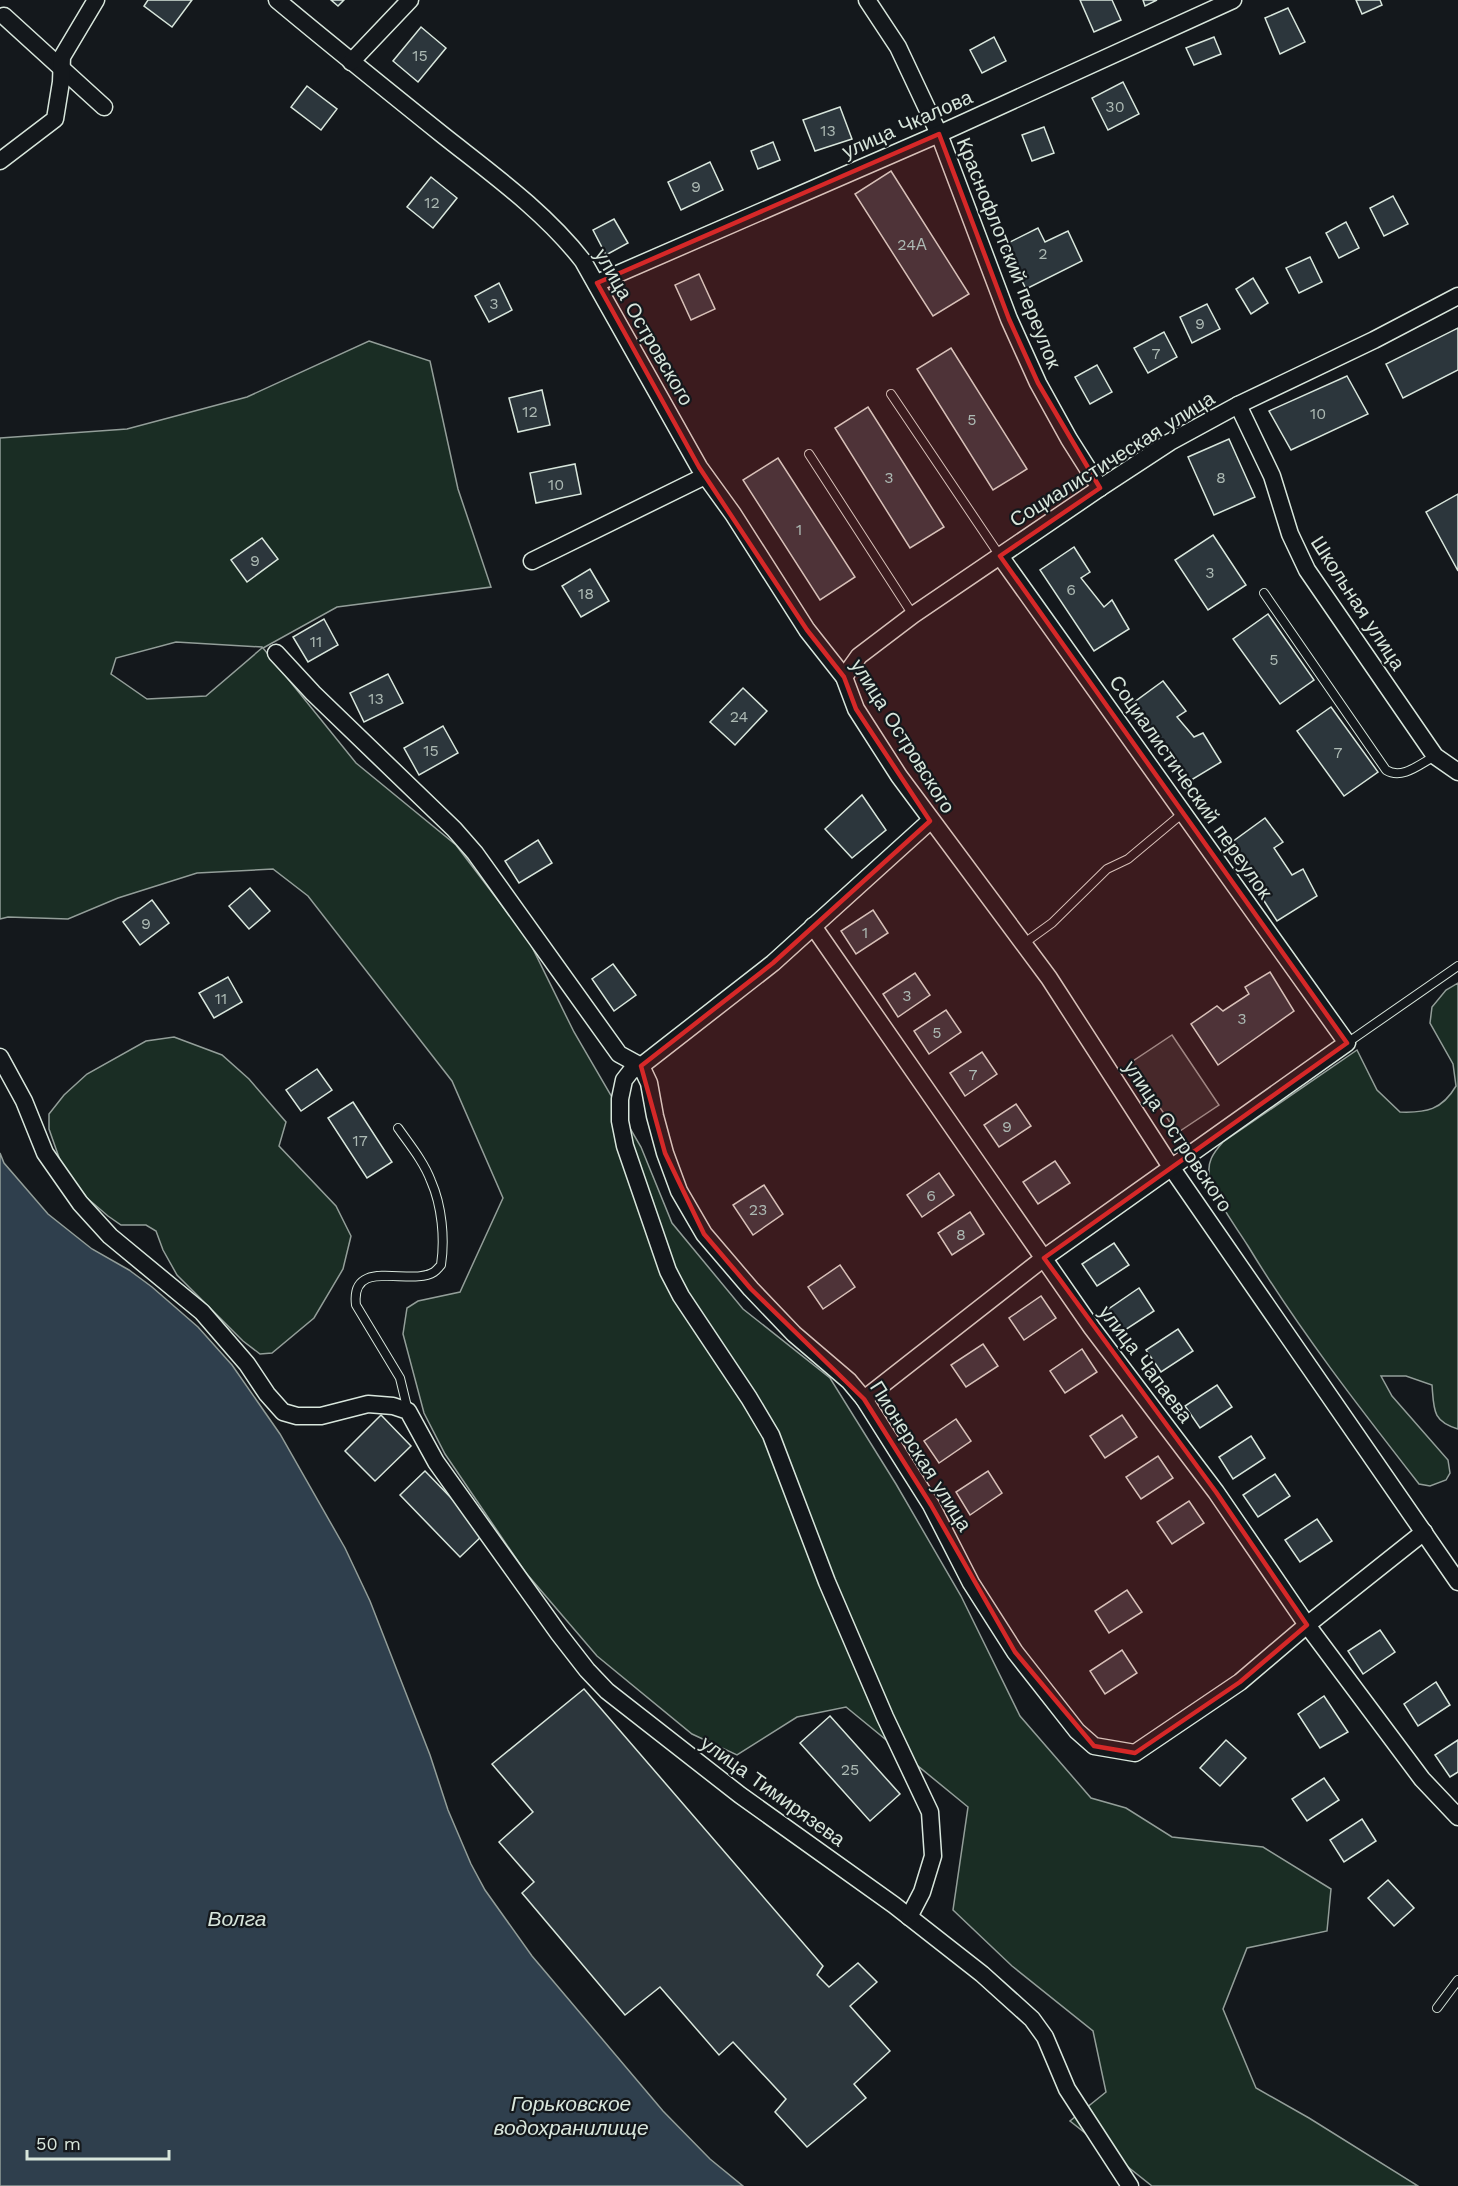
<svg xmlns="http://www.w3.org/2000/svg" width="1458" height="2186" viewBox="0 0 1458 2186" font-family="'Work Sans',sans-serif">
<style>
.green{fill:#1a2d24;stroke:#939e99;stroke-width:1.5;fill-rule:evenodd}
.parking{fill:#24282b;stroke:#939e99;stroke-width:1.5}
.water{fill:#2f3f4d;stroke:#939e99;stroke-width:1.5}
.building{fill:#2c363c;stroke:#d8e6dc;stroke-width:1.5}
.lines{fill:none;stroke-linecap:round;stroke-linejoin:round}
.service-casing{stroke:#d8e6dc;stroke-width:10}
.minor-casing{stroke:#d8e6dc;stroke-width:19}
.service{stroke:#14181c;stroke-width:8}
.minor{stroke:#14181c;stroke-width:16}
.marked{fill:#d62828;fill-opacity:0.2;stroke:#d62828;stroke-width:4.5;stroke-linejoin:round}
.labels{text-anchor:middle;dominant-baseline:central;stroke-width:4.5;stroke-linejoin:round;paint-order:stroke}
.number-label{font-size:16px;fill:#adbab4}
.street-label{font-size:20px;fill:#d8e6dc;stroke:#14181c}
.water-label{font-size:21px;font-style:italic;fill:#d8e6dc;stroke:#14181c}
</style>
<rect width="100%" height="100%" fill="#14181c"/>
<g class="green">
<path d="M369 341 430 361 458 489 491 587 337 607 263 648 356 763 456 845 529 941 574 1032 641 1147 672 1223 743 1309 830 1378 896 1484 961 1596 1020 1716 1091 1798 1126 1808 1172 1837 1263 1847 1331 1889 1327 1931 1247 1948 1223 2009 1256 2088 1309 2118 1418 2186H1152L1070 2121 1106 2092 1093 2031 1012 1966 953 1910 968 1807 846 1707 797 1717 737 1755 692 1734 597 1656 526 1573 445 1454 424 1413 403 1334 407 1308 418 1301 460 1292 503 1198 452 1081 308 896 273 869 197 873 118 898 68 919 8 917 0 919V438L127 429 247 397ZM176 642 262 647V648L206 696 147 699 111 674 116 658Z"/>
<path d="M1458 983V1429C1432 1421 1434 1410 1432 1385L1406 1376H1381L1392 1396 1448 1460 1450 1473 1446 1480 1430 1486 1419 1484C1359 1407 1299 1330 1248 1246 1235 1225 1217 1203 1210 1178 1206 1163 1213 1153 1223 1142L1357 1050 1377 1090 1400 1112C1426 1113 1442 1110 1456 1086L1453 1064 1430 1023 1432 1007 1446 990Z"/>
<polygon points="174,1037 222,1055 249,1079 286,1122 279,1146 336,1206 351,1236 343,1269 314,1318 272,1353 260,1354 243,1341 177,1275 163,1250 156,1231 146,1225 121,1225 108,1216 87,1198 62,1166 49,1129 49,1114 64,1095 87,1074 146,1041"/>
</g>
<polygon class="parking" points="1172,1035 1219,1105 1177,1133 1130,1063"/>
<polygon class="water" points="0,1153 4,1163 48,1214 92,1249 129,1270 152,1287 198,1327 232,1365 280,1434 345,1548 370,1601 430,1755 448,1810 471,1864 485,1890 532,1956 663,2111 710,2159 743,2186 0,2186"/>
<g class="building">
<polygon points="148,0 192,0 172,27 144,6"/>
<polygon points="331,0 344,0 338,6"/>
<polygon points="1080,0 1112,0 1121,20 1094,32"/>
<polygon points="1143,0 1157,0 1145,6"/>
<polygon points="1356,0 1380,0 1382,5 1362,14"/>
<polygon points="1288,8 1305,42 1280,54 1265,18"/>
<polygon points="421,27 446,48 418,82 393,61"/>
<polygon points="994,37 1006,61 982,73 970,50"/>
<polygon points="1214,37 1221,54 1194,65 1186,48"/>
<polygon points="1123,82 1139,114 1108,130 1092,98"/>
<polygon points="307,86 337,109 321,130 291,107"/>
<polygon points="840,107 852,139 815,151 803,120"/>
<polygon points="1044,127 1054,153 1032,161 1022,135"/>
<polygon points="773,142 780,160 758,169 751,151"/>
<polygon points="710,162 723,190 681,210 668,182"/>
<polygon points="891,171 969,294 933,316 855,194"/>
<polygon points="431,177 457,198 433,228 407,207"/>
<polygon points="1393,196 1408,224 1384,236 1370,208"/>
<polygon points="614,219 628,243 606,255 593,230"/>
<polygon points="1346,222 1359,248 1339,258 1326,233"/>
<polygon points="1038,228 1045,242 1068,231 1082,261 1026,289 1004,245"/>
<polygon points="1310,257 1322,282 1299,293 1286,268"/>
<polygon points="699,274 715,309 691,320 675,285"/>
<polygon points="1253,278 1268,303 1251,314 1236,289"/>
<polygon points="499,283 512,310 489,322 475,296"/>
<polygon points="1207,304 1220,329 1192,343 1180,317"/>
<polygon points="1458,328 1458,370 1403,398 1386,364"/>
<polygon points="1164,332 1177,357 1148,373 1134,348"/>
<polygon points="951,348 1027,469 993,490 917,369"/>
<polygon points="1097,365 1112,392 1090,404 1075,377"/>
<polygon points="1347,376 1368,414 1291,450 1269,411"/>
<polygon points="542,390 550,425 518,432 509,398"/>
<polygon points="868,407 944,527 910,548 835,428"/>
<polygon points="1229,439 1255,497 1214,515 1188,457"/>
<polygon points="778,458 855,577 820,600 743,480"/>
<polygon points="575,464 581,494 536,503 530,473"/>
<polygon points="1458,494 1458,571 1426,512"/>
<polygon points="1213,535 1246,585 1208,610 1175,560"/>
<polygon points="262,538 278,559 247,582 231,560"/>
<polygon points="1074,547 1090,572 1081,578 1104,607 1112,600 1129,629 1094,651 1040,570"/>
<polygon points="590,569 609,601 581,617 562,586"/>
<polygon points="1268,614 1314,680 1280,704 1233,639"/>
<polygon points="324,619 338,645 308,662 293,637"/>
<polygon points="388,674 403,703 364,722 350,693"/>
<polygon points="1163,681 1186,711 1177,717 1194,737 1203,733 1221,762 1188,782 1133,703"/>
<polygon points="743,688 767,711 735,745 710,722"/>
<polygon points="1331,707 1378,772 1344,796 1297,731"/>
<polygon points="443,726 458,753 419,775 404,748"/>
<polygon points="862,795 886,830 852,858 825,829"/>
<polygon points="1265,818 1283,842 1274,848 1292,875 1303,869 1317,896 1277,921 1228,845"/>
<polygon points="538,840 552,863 519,883 505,861"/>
<polygon points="250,888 270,911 249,929 229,906"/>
<polygon points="152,900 169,923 140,945 123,922"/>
<polygon points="873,910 888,933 856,954 841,931"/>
<polygon points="613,964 636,995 614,1011 592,979"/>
<polygon points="1270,972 1294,1011 1218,1065 1191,1024 1217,1006 1223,1011 1249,994 1245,987"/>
<polygon points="915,973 930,995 898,1017 883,994"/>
<polygon points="228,977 242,1002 214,1018 199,993"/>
<polygon points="946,1010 961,1032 929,1054 914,1031"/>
<polygon points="982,1052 997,1074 965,1096 950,1073"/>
<polygon points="317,1069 332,1090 301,1111 286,1090"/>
<polygon points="353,1102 392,1162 367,1178 328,1118"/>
<polygon points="1016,1104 1031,1126 999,1147 984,1125"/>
<polygon points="1055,1161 1070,1183 1038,1204 1023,1182"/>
<polygon points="939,1173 954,1195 922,1217 907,1195"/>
<polygon points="764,1185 783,1214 753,1235 733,1205"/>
<polygon points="970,1212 984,1234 952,1255 938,1233"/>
<polygon points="1114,1243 1129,1265 1097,1286 1082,1264"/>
<polygon points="840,1265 855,1287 823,1309 808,1287"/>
<polygon points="1139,1288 1154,1311 1122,1332 1107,1310"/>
<polygon points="1041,1296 1056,1318 1024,1340 1009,1318"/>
<polygon points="1178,1329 1193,1351 1161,1372 1146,1350"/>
<polygon points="983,1344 998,1366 966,1387 951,1365"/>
<polygon points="1082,1349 1097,1372 1065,1393 1050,1371"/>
<polygon points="1217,1385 1232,1407 1200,1428 1185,1406"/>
<polygon points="381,1415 411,1446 375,1481 345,1451"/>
<polygon points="1122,1415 1137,1437 1105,1458 1090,1436"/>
<polygon points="956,1419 971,1441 939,1463 924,1441"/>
<polygon points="1251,1436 1265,1458 1233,1479 1219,1457"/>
<polygon points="1158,1456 1173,1478 1141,1499 1126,1477"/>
<polygon points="425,1471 485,1533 460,1557 400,1495"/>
<polygon points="988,1471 1002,1493 970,1515 956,1492"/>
<polygon points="1275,1474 1290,1496 1258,1517 1243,1495"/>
<polygon points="1189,1501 1204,1523 1172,1544 1157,1522"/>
<polygon points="1317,1519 1332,1541 1300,1562 1285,1540"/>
<polygon points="1127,1590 1142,1612 1109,1633 1095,1611"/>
<polygon points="1380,1630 1395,1652 1363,1674 1348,1651"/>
<polygon points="1122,1650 1137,1673 1105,1694 1090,1671"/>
<polygon points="1436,1682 1450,1705 1418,1726 1404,1704"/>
<polygon points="584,1689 823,1966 817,1975 829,1987 858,1963 877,1982 850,2006 890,2051 854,2084 866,2098 807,2147 775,2112 786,2099 733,2042 719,2055 660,1987 625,2015 522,1893 534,1882 499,1842 533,1812 492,1764"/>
<polygon points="1324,1696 1348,1732 1320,1748 1298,1714"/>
<polygon points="830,1716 900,1794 870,1821 800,1743"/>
<polygon points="1226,1740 1246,1758 1220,1786 1200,1768"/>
<polygon points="1458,1740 1458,1772 1450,1777 1435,1755"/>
<polygon points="1324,1778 1339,1800 1307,1821 1292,1799"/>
<polygon points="1362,1819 1376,1841 1344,1862 1330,1840"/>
<polygon points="1388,1880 1414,1908 1394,1926 1368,1898"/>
</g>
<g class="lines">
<g class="service-casing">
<g id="service">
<polyline points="891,394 1000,556"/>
<polyline points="809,454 913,615"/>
<path d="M1264 593 1386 770C1402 780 1420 764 1435 756"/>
<polyline points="1023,944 1052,923 1107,869 1128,859 1183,813"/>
<polyline points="1347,1043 1458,966"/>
<path d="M398 1128C410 1145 424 1162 431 1181 442 1206 445 1239 441 1265 439 1267 437 1270 434 1272 411 1287 350 1256 356 1305L400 1378 408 1411"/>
<polyline points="1437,2008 1458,1980"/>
</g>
</g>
<g class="minor-casing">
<g id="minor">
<path d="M277 0C332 46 388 91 444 136 492 174 545 212 583 261L699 467 733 514 807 630 844 677 856 709 899 776 1049 978 1171 1167 1458 1582"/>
<polyline points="867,0 898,47 939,134 1009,319 1038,383 1069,439 1100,488"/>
<polyline points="4,16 104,107"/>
<polyline points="351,62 410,0"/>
<polyline points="0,161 55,119 61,82 62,57 96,0"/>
<polyline points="597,283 939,134 1233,0"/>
<polyline points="1238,405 1272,476 1290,534 1307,570 1435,756 1458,772"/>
<polyline points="532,561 705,476"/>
<polyline points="276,653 313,693 454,829 475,853 619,1054 641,1066"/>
<polyline points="844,677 859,656 913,615 1100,488 1170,442 1238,405 1374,340 1458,296"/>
<polyline points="813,926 1092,1328 1216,1492 1307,1625 1422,1779 1458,1817"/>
<polyline points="0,1057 24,1101 45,1153 80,1203 110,1236 202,1312 247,1364 267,1394 283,1412 297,1416 321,1416 368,1404 393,1406 408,1411 436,1462 559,1634 587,1670 607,1691 740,1795 894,1905 982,1974 1032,2019 1045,2037 1067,2089 1130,2186"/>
<polyline points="641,1066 649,1083 655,1116 665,1153 679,1191 704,1234 751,1289 794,1334 849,1381 864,1399 931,1505 971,1583 1015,1652 1077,1731 1094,1746 1135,1753 1240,1682 1307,1625 1424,1532"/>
<polyline points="864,1399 1044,1258 1347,1043 1000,556"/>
<polyline points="909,1917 922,1892 933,1856 930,1812 885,1717 827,1582 771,1435 749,1398 681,1296 668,1271 625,1146 620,1121 620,1099 624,1080 631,1071 641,1066 773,963 930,821"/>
</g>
</g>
<use href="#service" class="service"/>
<use href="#minor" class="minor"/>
</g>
<path class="marked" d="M939 134 1009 319 1038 383 1100 488 1000 556 1347 1043 1044 1258 1216 1492 1307 1625 1240 1682 1135 1753 1094 1746 1015 1652 931 1505 864 1399 751 1289 704 1234 665 1153 641 1066 773 963 930 821 856 709 844 677 807 630 699 467 597 283Z"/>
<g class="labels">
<g class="number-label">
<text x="420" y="55">15</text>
<text x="1115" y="106">30</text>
<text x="828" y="130">13</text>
<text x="696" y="186">9</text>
<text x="432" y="202">12</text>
<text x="912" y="244">24А</text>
<text x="1043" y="253">2</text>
<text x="494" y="303">3</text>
<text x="1200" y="323">9</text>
<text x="1156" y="353">7</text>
<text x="530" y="411">12</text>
<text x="1318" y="413">10</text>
<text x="972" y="419">5</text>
<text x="889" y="477">3</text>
<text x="1221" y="477">8</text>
<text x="556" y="484">10</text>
<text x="799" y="529">1</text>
<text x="255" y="560">9</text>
<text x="1210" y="572">3</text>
<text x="1071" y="589">6</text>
<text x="586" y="593">18</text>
<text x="316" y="641">11</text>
<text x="1274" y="659">5</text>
<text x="376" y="698">13</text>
<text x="739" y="716">24</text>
<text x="431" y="750">15</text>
<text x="1338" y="752">7</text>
<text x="146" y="923">9</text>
<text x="865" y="932">1</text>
<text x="907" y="995">3</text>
<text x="221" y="998">11</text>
<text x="1242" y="1018">3</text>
<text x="937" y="1032">5</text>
<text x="973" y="1074">7</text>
<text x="1007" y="1126">9</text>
<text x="360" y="1140">17</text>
<text x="931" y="1195">6</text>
<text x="758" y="1209">23</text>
<text x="961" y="1234">8</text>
<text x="850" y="1769">25</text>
</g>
<g class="street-label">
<text transform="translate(907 124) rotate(-24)">улица Чкалова</text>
<text transform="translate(1009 253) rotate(68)">Краснофлотский переулок</text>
<text transform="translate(644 327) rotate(60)">улица Островского</text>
<text transform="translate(1112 459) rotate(-32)">Социалистическая улица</text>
<text transform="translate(1358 603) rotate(57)">Школьная улица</text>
<text transform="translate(903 736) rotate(58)">улица Островского</text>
<text transform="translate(1191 787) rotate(55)">Социалистический переулок</text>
<text transform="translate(1178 1136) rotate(56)">улица Островского</text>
<text transform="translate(1146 1364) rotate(53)">улица Чапаева</text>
<text transform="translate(921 1456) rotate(58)">Пионерская улица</text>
<text transform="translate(773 1791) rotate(36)">улица Тимирязева</text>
</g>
<g class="water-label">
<text x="237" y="1918">Волга</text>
<text x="571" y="2103">Горьковское<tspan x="571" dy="24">водохранилище</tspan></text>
</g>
</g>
<path d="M27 2150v9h142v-9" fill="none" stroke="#d8e6dc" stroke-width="3"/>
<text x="36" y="2150" font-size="18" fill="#d8e6dc" stroke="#14181c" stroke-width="4.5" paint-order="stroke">50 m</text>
</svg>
